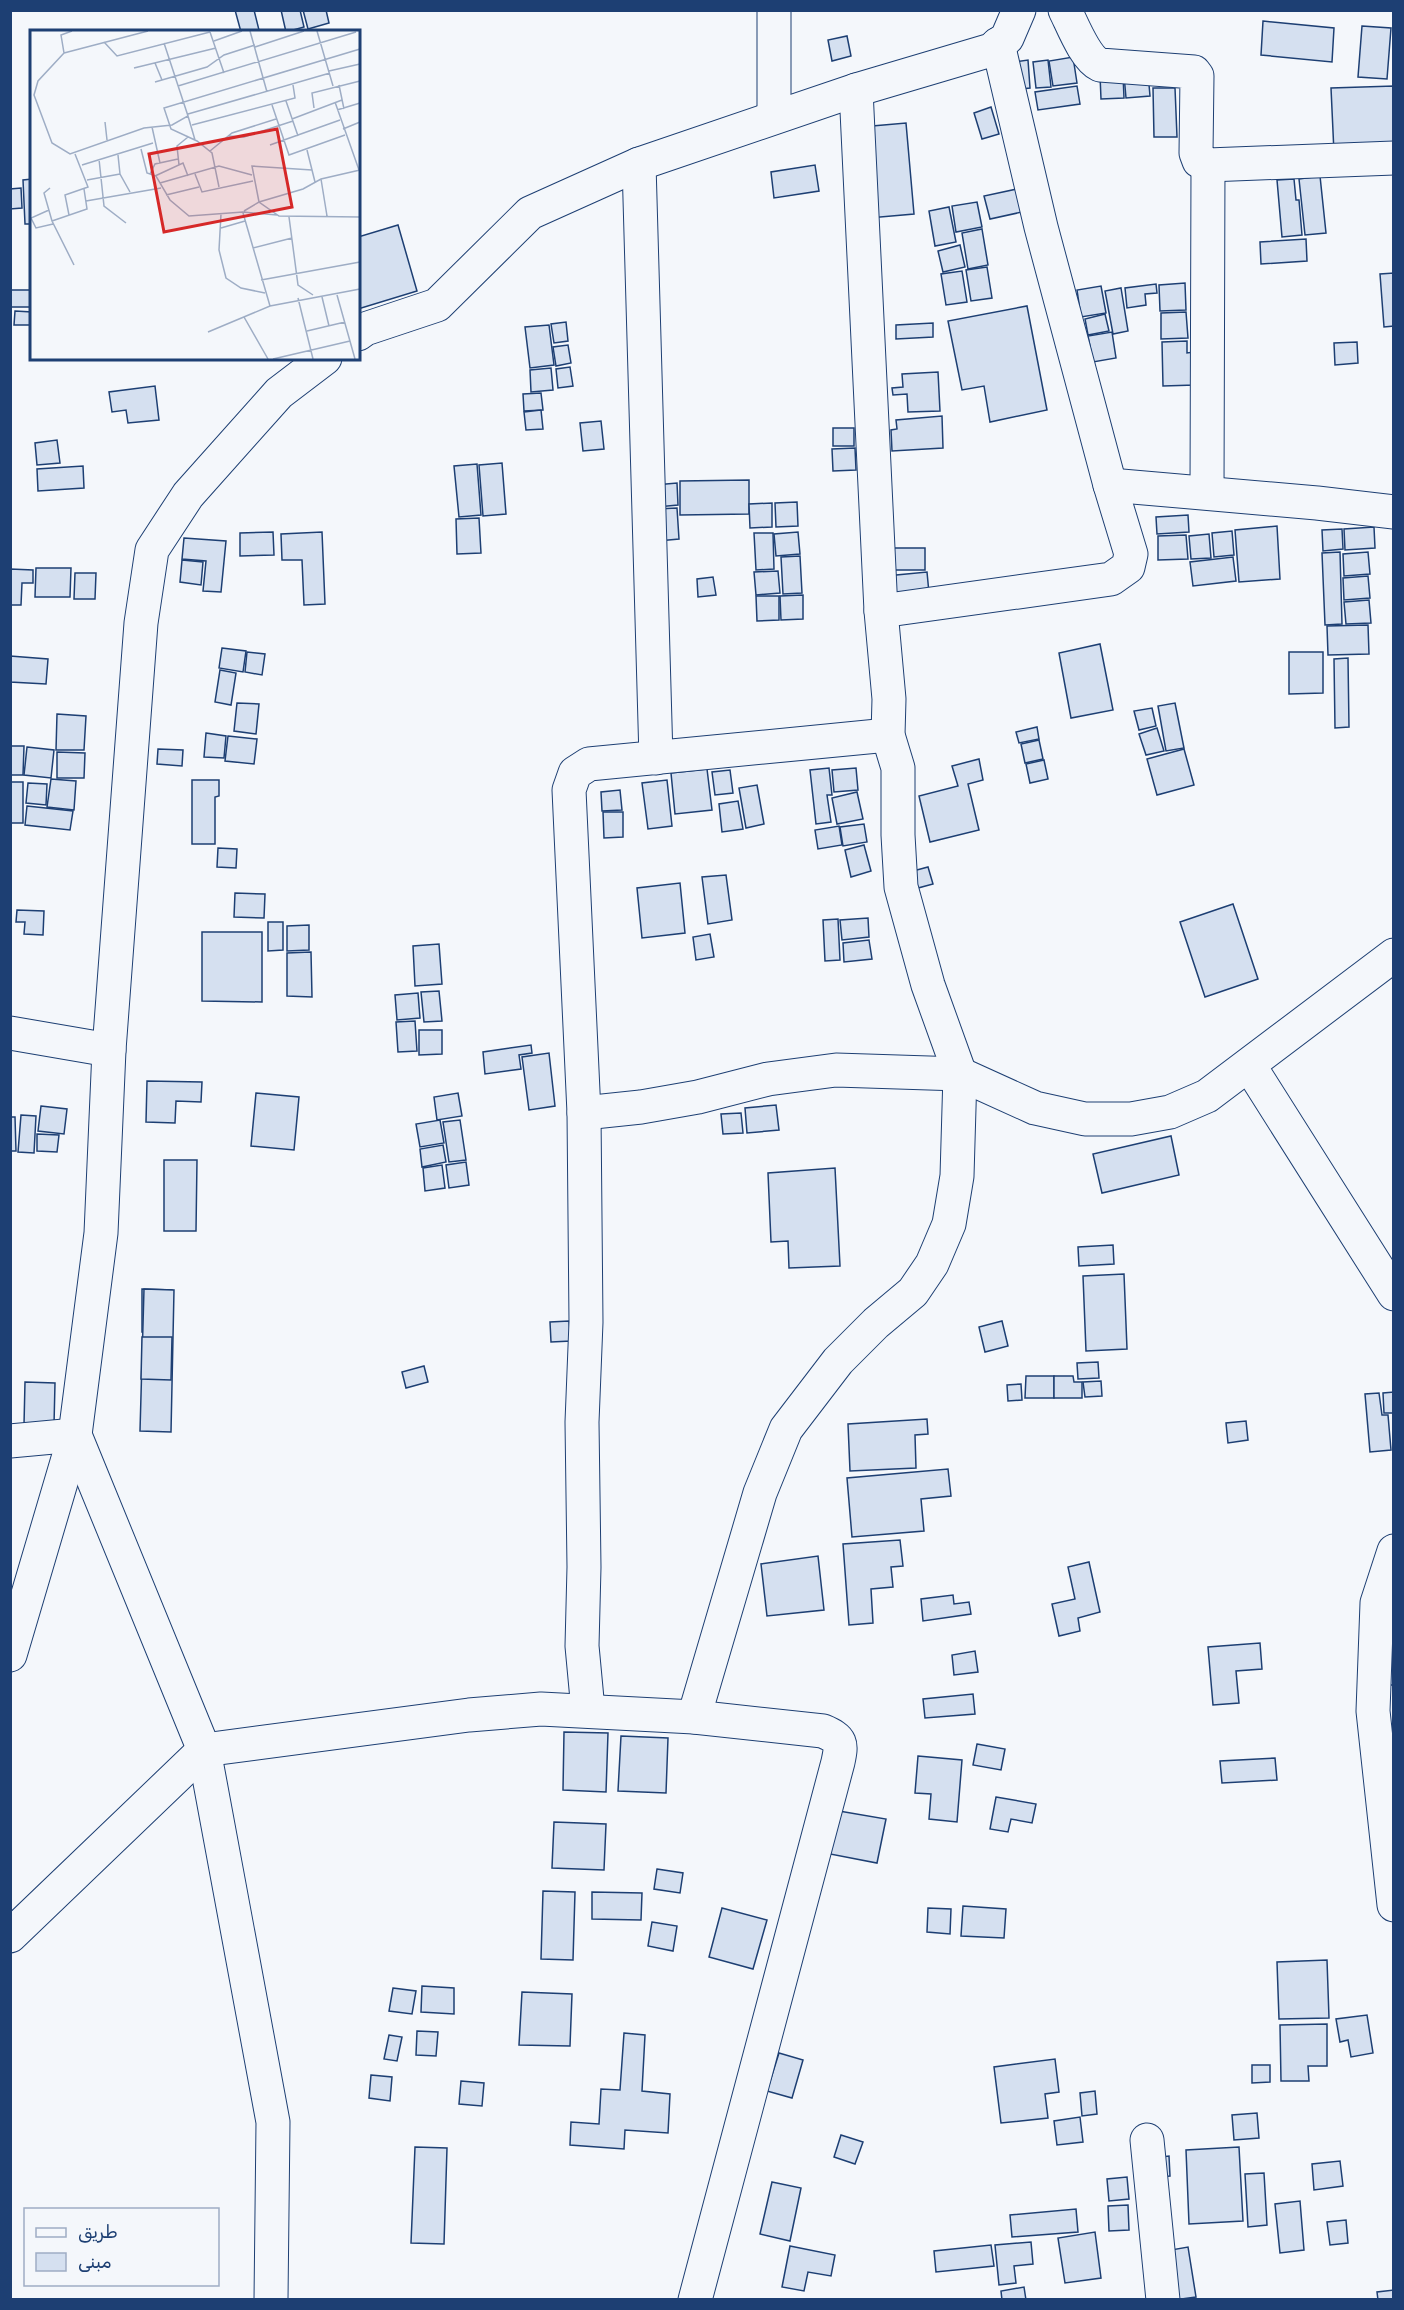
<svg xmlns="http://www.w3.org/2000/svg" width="1404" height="2310" viewBox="0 0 1404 2310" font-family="Rubik,Vazirmatn,sans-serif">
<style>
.building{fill:#d5e0f0;stroke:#1d3f73;stroke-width:1.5}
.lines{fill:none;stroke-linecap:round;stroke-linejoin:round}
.street-casing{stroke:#1d3f73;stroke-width:35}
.street{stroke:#f4f7fb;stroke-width:33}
.inset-road{fill:none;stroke:#9eadc5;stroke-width:1.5}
.view{fill:#d62828;fill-opacity:0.15;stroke:#d62828;stroke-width:3}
.inset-edge{fill:none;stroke:#1d3f73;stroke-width:3}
</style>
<rect width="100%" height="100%" fill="#f4f7fb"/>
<g class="building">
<polygon points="235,10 254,10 259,30 241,32"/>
<polygon points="281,10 300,10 304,27 286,32"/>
<polygon points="303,10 326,10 329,23 308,29"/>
<polygon points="1263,21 1334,28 1332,62 1261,55"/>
<polygon points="1362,26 1391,28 1387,79 1358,77"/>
<polygon points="847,36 851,56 832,61 828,40"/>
<polygon points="1073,57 1077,83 1053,86 1049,61"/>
<polygon points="1028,60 1030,88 1010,90 1007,63"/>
<polygon points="1048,60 1051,87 1036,88 1033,62"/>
<polygon points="1148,73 1150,96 1126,98 1124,75"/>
<polygon points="1100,75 1123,75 1124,98 1101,99"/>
<polygon points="1077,86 1080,104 1038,110 1035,92"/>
<polygon points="1394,86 1394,151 1334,153 1331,88"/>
<polygon points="1153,88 1175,88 1177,137 1154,137"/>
<polygon points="991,107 999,134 982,139 974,113"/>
<polygon points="906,123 914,214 869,218 861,127"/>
<polygon points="815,165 819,191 774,198 771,172"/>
<polygon points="1320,176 1326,233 1305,235 1299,179"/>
<polygon points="32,179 32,224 25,224 23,180"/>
<polygon points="1294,179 1296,200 1299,200 1302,235 1282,237 1277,180"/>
<polygon points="21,188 22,208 10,209 10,189"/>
<polygon points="1017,189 1022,212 990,219 984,196"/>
<polygon points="977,202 982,227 956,232 952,206"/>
<polygon points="949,207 956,242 935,246 929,211"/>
<polygon points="398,225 417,291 358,309 358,237"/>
<polygon points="982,229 988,265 968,269 962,233"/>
<polygon points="1306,239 1307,261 1261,264 1260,242"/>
<polygon points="960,245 965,267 943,272 938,251"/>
<polygon points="987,267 992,298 971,301 966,270"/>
<polygon points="962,271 967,302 946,305 941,274"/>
<polygon points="1394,273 1394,326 1384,327 1380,274"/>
<polygon points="1185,283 1186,310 1160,311 1159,285"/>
<polygon points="1156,284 1157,293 1145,294 1146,305 1127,308 1125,288"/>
<polygon points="1101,286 1106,313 1081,317 1077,290"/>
<polygon points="1121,288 1128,331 1113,334 1105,291"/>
<rect x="10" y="290" width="22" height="17"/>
<polygon points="1027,306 1047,410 990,422 984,386 962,390 948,321"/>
<polygon points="15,311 32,312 32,325 14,325"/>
<polygon points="1186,312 1188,338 1161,339 1161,313"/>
<polygon points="1105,314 1109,331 1088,335 1085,319"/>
<polygon points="566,322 568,341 554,343 551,324"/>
<polygon points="933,323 933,337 896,339 896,325"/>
<polygon points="549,325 554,365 530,368 525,327"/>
<polygon points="1112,332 1116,358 1093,362 1088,336"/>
<polygon points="1187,341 1187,353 1194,352 1195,385 1163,386 1162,342"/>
<polygon points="1357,342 1358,363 1335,365 1334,343"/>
<polygon points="568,345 571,363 556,366 553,347"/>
<polygon points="570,367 573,386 558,388 556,369"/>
<polygon points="551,368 553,390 531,392 530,370"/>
<polygon points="938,372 940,411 908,412 907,394 893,395 892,388 903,387 902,374"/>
<polygon points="155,386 159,420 128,423 126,410 112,412 109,392"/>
<polygon points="541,393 543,410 524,411 523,394"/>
<polygon points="541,410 543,429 526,430 524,412"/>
<polygon points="942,416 943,448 892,451 891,430 897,429 896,420"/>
<polygon points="601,421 604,449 583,451 580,423"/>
<rect x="833" y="428" width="21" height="18"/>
<polygon points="57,440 60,463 37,465 35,443"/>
<polygon points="855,448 856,470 833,471 832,449"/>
<polygon points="502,463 506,514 483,516 479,465"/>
<polygon points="477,464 481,515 459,517 454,466"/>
<polygon points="83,466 84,488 38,491 37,469"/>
<polygon points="749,480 749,514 680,515 680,481"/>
<polygon points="677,483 678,505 657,507 655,485"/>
<polygon points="797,502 798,526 776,527 775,503"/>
<polygon points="772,503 772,527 750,528 749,504"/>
<polygon points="677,508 679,539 658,541 656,509"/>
<polygon points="1188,515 1189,532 1157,534 1156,517"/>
<polygon points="479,518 481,553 457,554 456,519"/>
<polygon points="1277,526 1280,579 1239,582 1235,530"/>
<polygon points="1374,527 1375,548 1345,550 1344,529"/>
<polygon points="1342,529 1343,549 1323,551 1322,530"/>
<polygon points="1232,531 1234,555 1214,557 1212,533"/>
<polygon points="273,532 274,555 240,556 240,533"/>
<polygon points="322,532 325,604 304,605 302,560 282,560 281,534"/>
<polygon points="798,532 800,554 776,556 774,534"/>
<polygon points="754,533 773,533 774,569 756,570"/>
<polygon points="1209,534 1211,558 1191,559 1189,536"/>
<polygon points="1186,535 1188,559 1158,560 1158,536"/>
<polygon points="184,538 226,541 221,592 203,591 206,561 182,559"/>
<rect x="889" y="548" width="36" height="22"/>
<polygon points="1340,552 1342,624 1325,625 1322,553"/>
<polygon points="1368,552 1370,574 1344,576 1343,554"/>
<polygon points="800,556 802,593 783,594 781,557"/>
<polygon points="1233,557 1236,581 1193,586 1190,562"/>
<polygon points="182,560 203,562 201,585 180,582"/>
<polygon points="36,568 71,568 70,597 35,597"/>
<polygon points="10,569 33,570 33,583 22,583 21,605 10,605"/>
<polygon points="778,571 780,593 756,595 754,572"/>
<polygon points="927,572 929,593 887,597 886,576"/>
<polygon points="75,573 96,573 95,599 74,599"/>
<polygon points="1368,576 1370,598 1344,600 1343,578"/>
<polygon points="713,577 716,595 698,597 697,579"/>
<polygon points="803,595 803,619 781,620 780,596"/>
<polygon points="756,596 779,596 779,620 757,621"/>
<polygon points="1369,600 1371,623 1346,624 1344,602"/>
<polygon points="1368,625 1369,654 1328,655 1327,626"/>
<polygon points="1100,644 1113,710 1071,718 1059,653"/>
<polygon points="222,648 246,651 243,672 219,668"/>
<polygon points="247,652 265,654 262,675 245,672"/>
<polygon points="1289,652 1323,652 1323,693 1289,694"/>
<polygon points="10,656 48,659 46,684 10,682"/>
<polygon points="1348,658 1349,727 1335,728 1334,659"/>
<polygon points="220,670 236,673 231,705 215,702"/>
<polygon points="237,703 259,704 256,734 234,731"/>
<polygon points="1175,703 1184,748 1166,751 1158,706"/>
<polygon points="1152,708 1156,726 1139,730 1134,711"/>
<polygon points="57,714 86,716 84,750 56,750"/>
<polygon points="1037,727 1039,739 1019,743 1016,732"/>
<polygon points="1157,728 1164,751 1146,755 1139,734"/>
<polygon points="206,733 226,736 224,758 204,757"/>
<polygon points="228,736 257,739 254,764 225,761"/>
<polygon points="1039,740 1043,759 1025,763 1021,744"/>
<polygon points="10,746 24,746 23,775 10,775"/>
<polygon points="27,747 54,750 51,778 24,775"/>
<polygon points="158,749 183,750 182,766 157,764"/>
<polygon points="1184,749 1194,785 1157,795 1147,759"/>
<polygon points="57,752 85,753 84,778 57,778"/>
<polygon points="979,759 983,780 968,784 979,830 930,842 919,796 958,786 952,766"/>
<polygon points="1044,760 1048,779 1030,783 1026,764"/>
<polygon points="829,768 832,795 827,795 831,822 816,824 810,770"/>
<polygon points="856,768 858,790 834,792 832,770"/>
<polygon points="707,769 712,810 675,814 671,773"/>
<polygon points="730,770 733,793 715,795 712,772"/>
<polygon points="51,779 76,781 74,810 47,807"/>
<polygon points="192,780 219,780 219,796 215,797 215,844 192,844"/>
<polygon points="667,780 672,826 648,829 642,783"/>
<rect x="10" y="782" width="13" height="41"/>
<polygon points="28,783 47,784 46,805 26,803"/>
<polygon points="757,785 764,824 746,828 739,788"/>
<polygon points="620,790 622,810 602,811 601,792"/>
<polygon points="857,792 863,819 837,824 832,798"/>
<polygon points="738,801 743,829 722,832 719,804"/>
<polygon points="27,806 73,811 70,830 25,825"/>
<polygon points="603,812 623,812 623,837 604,838"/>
<polygon points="864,824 867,842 843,846 840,827"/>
<polygon points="839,826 842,845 818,849 815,830"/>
<polygon points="864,845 871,871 851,877 845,850"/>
<polygon points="218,848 237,849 236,868 217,867"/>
<polygon points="928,867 933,884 918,888 913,871"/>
<polygon points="726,875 732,920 708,924 702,877"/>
<polygon points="680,883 685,933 642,938 637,888"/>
<polygon points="235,893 265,894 264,918 234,917"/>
<polygon points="1233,904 1258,979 1205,997 1180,922"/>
<polygon points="17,910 44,911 43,935 24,934 25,922 16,922"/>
<polygon points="868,918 869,937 842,940 840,920"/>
<polygon points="838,919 840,960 825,961 823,920"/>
<polygon points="268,922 283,922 283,950 268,951"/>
<polygon points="309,925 309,950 287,951 287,926"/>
<polygon points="202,932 262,932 262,1002 202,1001"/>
<polygon points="710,934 714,957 696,960 693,937"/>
<polygon points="869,940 872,959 844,962 843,943"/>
<polygon points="439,944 442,984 415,986 413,946"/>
<polygon points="311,952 312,997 287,996 287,953"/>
<polygon points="439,991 442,1021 424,1022 421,992"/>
<polygon points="418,993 420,1018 397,1020 395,995"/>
<polygon points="415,1021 417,1051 398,1052 396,1022"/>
<polygon points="419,1030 442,1030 442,1054 419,1055"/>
<polygon points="531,1045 532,1053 519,1055 521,1069 485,1074 483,1052"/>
<polygon points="549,1053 555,1106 529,1110 522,1057"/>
<polygon points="147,1081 202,1082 201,1102 176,1101 175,1123 146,1122"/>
<polygon points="256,1093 299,1097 294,1150 251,1146"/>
<polygon points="458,1093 462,1116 437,1120 434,1097"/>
<polygon points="776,1105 779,1130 747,1133 745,1108"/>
<polygon points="41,1106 67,1109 64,1134 38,1131"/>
<polygon points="741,1113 743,1133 723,1134 721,1114"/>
<polygon points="21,1115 36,1116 34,1153 18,1152"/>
<polygon points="10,1117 15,1117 16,1151 10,1151"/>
<polygon points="440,1120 444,1143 420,1147 416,1124"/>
<polygon points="460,1120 466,1160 449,1162 443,1122"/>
<polygon points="37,1134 59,1135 57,1152 37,1151"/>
<polygon points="1171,1136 1179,1175 1102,1193 1093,1154"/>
<polygon points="443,1145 446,1162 422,1167 420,1149"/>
<polygon points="164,1160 197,1160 196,1231 164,1231"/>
<polygon points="466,1162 469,1185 449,1188 446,1165"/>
<polygon points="442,1165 445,1188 425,1191 423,1168"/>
<polygon points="835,1168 840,1266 789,1268 788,1241 771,1242 768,1173"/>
<polygon points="1113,1245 1114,1264 1079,1266 1078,1247"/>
<polygon points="1124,1274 1127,1349 1086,1351 1083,1276"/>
<polygon points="142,1289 172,1290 172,1333 142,1332"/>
<polygon points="144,1289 174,1290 171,1432 140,1431"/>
<polygon points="569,1321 571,1341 551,1342 550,1322"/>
<polygon points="1002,1321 1008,1346 985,1352 979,1327"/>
<polygon points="142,1337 172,1337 171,1380 141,1379"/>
<polygon points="1098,1362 1099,1378 1078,1379 1077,1363"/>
<polygon points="424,1366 428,1382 406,1388 402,1372"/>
<polygon points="1026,1376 1054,1376 1054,1398 1025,1398"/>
<polygon points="1054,1376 1073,1376 1074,1382 1082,1382 1082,1398 1054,1398"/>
<polygon points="1101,1381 1102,1396 1085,1397 1083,1382"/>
<polygon points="25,1382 55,1383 54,1425 24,1425"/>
<polygon points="1021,1384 1022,1400 1008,1401 1007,1385"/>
<polygon points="1394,1392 1394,1413 1384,1413 1383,1393"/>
<polygon points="1379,1393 1382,1415 1388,1415 1391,1450 1370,1452 1365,1394"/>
<polygon points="927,1419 928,1434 915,1435 916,1468 850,1471 848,1424"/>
<polygon points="1246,1421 1248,1440 1228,1443 1226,1423"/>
<polygon points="948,1469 951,1496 921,1499 924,1531 852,1537 847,1478"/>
<polygon points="900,1540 903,1566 891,1567 893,1587 871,1589 873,1623 849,1625 843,1544"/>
<polygon points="818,1556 824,1610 767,1616 761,1564"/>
<polygon points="1089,1562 1100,1612 1078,1618 1080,1631 1059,1636 1052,1604 1075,1599 1068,1567"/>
<polygon points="953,1595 954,1604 969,1602 971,1614 923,1621 921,1599"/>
<polygon points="1260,1643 1262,1669 1236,1671 1239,1703 1213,1705 1208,1647"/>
<polygon points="975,1651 978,1672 954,1675 952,1655"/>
<polygon points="1388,1660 1394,1660 1394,1685 1389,1685"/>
<polygon points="973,1694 975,1714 925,1718 923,1699"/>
<polygon points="564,1732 608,1733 606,1792 563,1790"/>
<polygon points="621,1736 668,1738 666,1793 618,1791"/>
<polygon points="977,1744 1005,1749 1001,1770 973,1765"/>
<polygon points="918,1756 962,1760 957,1822 929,1819 931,1794 915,1793"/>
<polygon points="1275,1758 1277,1780 1222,1783 1220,1761"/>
<polygon points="996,1797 1036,1804 1032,1823 1011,1819 1008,1832 990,1829"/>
<polygon points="839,1811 886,1819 877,1863 830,1854"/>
<polygon points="554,1822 606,1824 604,1870 552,1868"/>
<polygon points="657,1869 683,1873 680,1893 654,1889"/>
<polygon points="543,1891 575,1892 573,1960 541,1959"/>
<polygon points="592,1892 642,1893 641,1920 592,1919"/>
<polygon points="963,1906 1006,1909 1004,1938 961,1936"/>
<polygon points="722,1908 767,1920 753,1969 709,1957"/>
<polygon points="928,1908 951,1909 950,1934 927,1932"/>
<polygon points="652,1922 677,1926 673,1951 648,1946"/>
<polygon points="1327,1960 1329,2018 1279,2019 1277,1962"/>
<polygon points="422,1986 454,1988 454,2014 421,2012"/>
<polygon points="393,1988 416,1991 412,2014 389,2011"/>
<polygon points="522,1992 572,1994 570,2046 519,2045"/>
<polygon points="1367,2015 1373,2053 1351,2057 1348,2040 1340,2042 1336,2019"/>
<polygon points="1327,2024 1327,2066 1308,2066 1309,2081 1281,2081 1280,2025"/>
<polygon points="417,2031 438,2032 436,2056 416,2055"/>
<polygon points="624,2033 645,2035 642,2091 670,2094 668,2133 625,2130 624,2149 570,2145 571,2122 599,2124 601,2089 620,2090"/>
<polygon points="389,2035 402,2037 397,2061 384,2059"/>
<polygon points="779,2053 803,2060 792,2098 767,2091"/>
<polygon points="1055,2059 1059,2092 1045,2094 1048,2118 1001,2123 994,2067"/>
<polygon points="1252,2065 1270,2065 1270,2082 1252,2083"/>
<polygon points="371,2075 392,2077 390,2101 369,2098"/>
<polygon points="461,2081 484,2083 482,2106 459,2104"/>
<polygon points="1095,2091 1097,2114 1082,2116 1080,2093"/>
<polygon points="1257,2113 1259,2138 1234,2140 1232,2115"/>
<polygon points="1080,2117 1083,2142 1057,2145 1054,2121"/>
<polygon points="841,2135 863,2142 855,2164 834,2157"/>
<polygon points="415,2147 447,2148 444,2244 411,2243"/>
<polygon points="1239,2147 1243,2221 1189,2224 1186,2150"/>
<polygon points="1169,2156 1170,2176 1155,2177 1153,2158"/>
<polygon points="1340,2161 1343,2186 1314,2190 1312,2164"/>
<polygon points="1264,2173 1267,2225 1248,2227 1245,2174"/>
<polygon points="1127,2177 1129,2199 1109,2201 1107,2179"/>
<polygon points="772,2182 801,2188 790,2241 760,2234"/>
<polygon points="1300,2201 1304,2250 1280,2253 1275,2204"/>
<polygon points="1128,2205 1129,2230 1109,2231 1108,2206"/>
<polygon points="1076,2209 1078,2232 1012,2237 1010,2215"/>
<polygon points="1346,2220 1348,2243 1330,2245 1327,2222"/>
<polygon points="1095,2232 1101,2278 1065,2283 1058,2238"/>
<polygon points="1031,2242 1033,2264 1014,2266 1016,2283 999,2285 995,2245"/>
<polygon points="991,2245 994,2266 936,2272 934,2251"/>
<polygon points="790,2246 835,2255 831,2276 808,2272 804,2291 782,2287"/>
<polygon points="1188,2247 1196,2297 1174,2300 1165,2251"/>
<polygon points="1024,2287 1026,2300 1002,2300 1001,2291"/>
<polygon points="1394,2290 1394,2300 1378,2300 1377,2292"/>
</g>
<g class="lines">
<g class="street-casing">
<g id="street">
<polyline points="774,10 774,117"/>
<path d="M1065 10C1073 26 1085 58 1100 65L1194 72 1197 76 1196 153 1199 161 1208 165 1394 158"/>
<polyline points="639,164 656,758"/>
<polyline points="358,334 365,329 437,305 530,213 639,164 856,90 991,50 1007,38 1019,10"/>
<polyline points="1110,485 1317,503 1394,512"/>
<polyline points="1207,492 1208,165"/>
<polyline points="881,611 1111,579 1128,567 1131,554 1110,485 1041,227 998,44"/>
<polyline points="10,1033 109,1050"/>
<polyline points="1249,1065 1394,1294"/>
<polyline points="584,1113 641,1107 698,1097 768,1079 836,1070 960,1074 1035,1108 1085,1119 1131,1119 1170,1112 1207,1096 1394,955"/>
<polyline points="75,1435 204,1750 273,2122 271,2300"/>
<polyline points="10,1441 75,1435"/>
<polyline points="1394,1551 1377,1603 1373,1711 1394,1905"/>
<polyline points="10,1655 75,1435 101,1233 109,1050 141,623 152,550 188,495 279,393 325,358"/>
<polyline points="588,1710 582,1646 584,1567 582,1422 586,1322 584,1113 569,790 575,773 589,764 888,735"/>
<polyline points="694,1717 760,1493 786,1429 838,1361 876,1323 913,1292 932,1264 949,1224 957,1176 960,1074 928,985 901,887 898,835 898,768 888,735 889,699 881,611 856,90"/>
<path d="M10 1936 204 1750 469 1715 541 1709 694 1717 823 1731C842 1739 842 1743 838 1762L695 2300"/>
<polyline points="1147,2140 1163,2300"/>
</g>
</g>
<use href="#street" class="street"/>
</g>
<g transform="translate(30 30)">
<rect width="330" height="330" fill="#f4f7fb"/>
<path class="inset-road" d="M42 1 31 5 34 23 8 51 4 65 22 113 40 124 114 98 142 95 158 86 134 13M220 1 237 62M287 1 303 56M180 2 194 43M184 11 212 1M74 12 87 26 180 2M225 17 274 1M34 23 118 1M125 33 132 50M104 38 186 18M299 41 330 34M125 52 177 37 194 25 225 15M309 55 314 79M148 56 326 2M256 71 268 106M305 72 329 140M242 75 259 125 315 105M284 78 282 63 330 51M307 80 330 73M158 84 300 43M158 86 165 110M262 89 312 70M75 92 77 110M162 95 265 68 263 55M122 97 130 133M313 99 330 92M199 106 214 107 263 91M240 115 310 90M111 119 117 143 126 146 140 170 159 186 213 182 247 185M277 120 285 152M180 121 202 103 246 89M88 125 90 144 100 162M69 129 74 176 96 193M52 135 123 113M149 135 147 116 158 107M282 140 222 136 229 172 249 186 330 187M120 144 125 134 148 129M165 144 172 162 223 151M125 146 153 133 158 146M291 149 297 186M57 150 90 144M130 153 189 136 222 145M189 157 182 123 167 111 141 99 134 78 330 19M20 158 14 163 22 191 44 235M136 165 169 157M56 171 131 158M19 180 1 188 6 198 23 194M214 181 229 172 273 159 291 149 330 140M213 183 240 276M191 184 189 220 196 248 211 258 235 263M39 185 35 165 58 157 45 124M259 187 268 255 283 265M22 191 57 179 54 159M191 198 215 191M223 218 262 208M231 250 330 232M307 265 325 329M292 267 299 296M268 268 283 329M214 287 238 329M277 301 315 292M178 302 240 276 330 259M243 329 320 311"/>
<path class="view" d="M247 99 262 177 134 202 119 124Z"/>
<rect width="330" height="330" class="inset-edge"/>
</g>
<rect width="1404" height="2310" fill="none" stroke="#1d3f73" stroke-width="24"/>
<rect x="24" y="2208" width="195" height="78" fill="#f4f7fb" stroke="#9eadc5" stroke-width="1.5"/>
<rect x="36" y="2228" width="30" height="9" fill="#f4f7fb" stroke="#9eadc5" stroke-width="1.5"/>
<text x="78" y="2238" font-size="18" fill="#1d3f73">طريق</text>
<rect x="36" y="2253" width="30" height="18" fill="#d5e0f0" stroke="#9eadc5" stroke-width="1.5"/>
<text x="78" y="2268" font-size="18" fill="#1d3f73">مبنى</text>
</svg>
